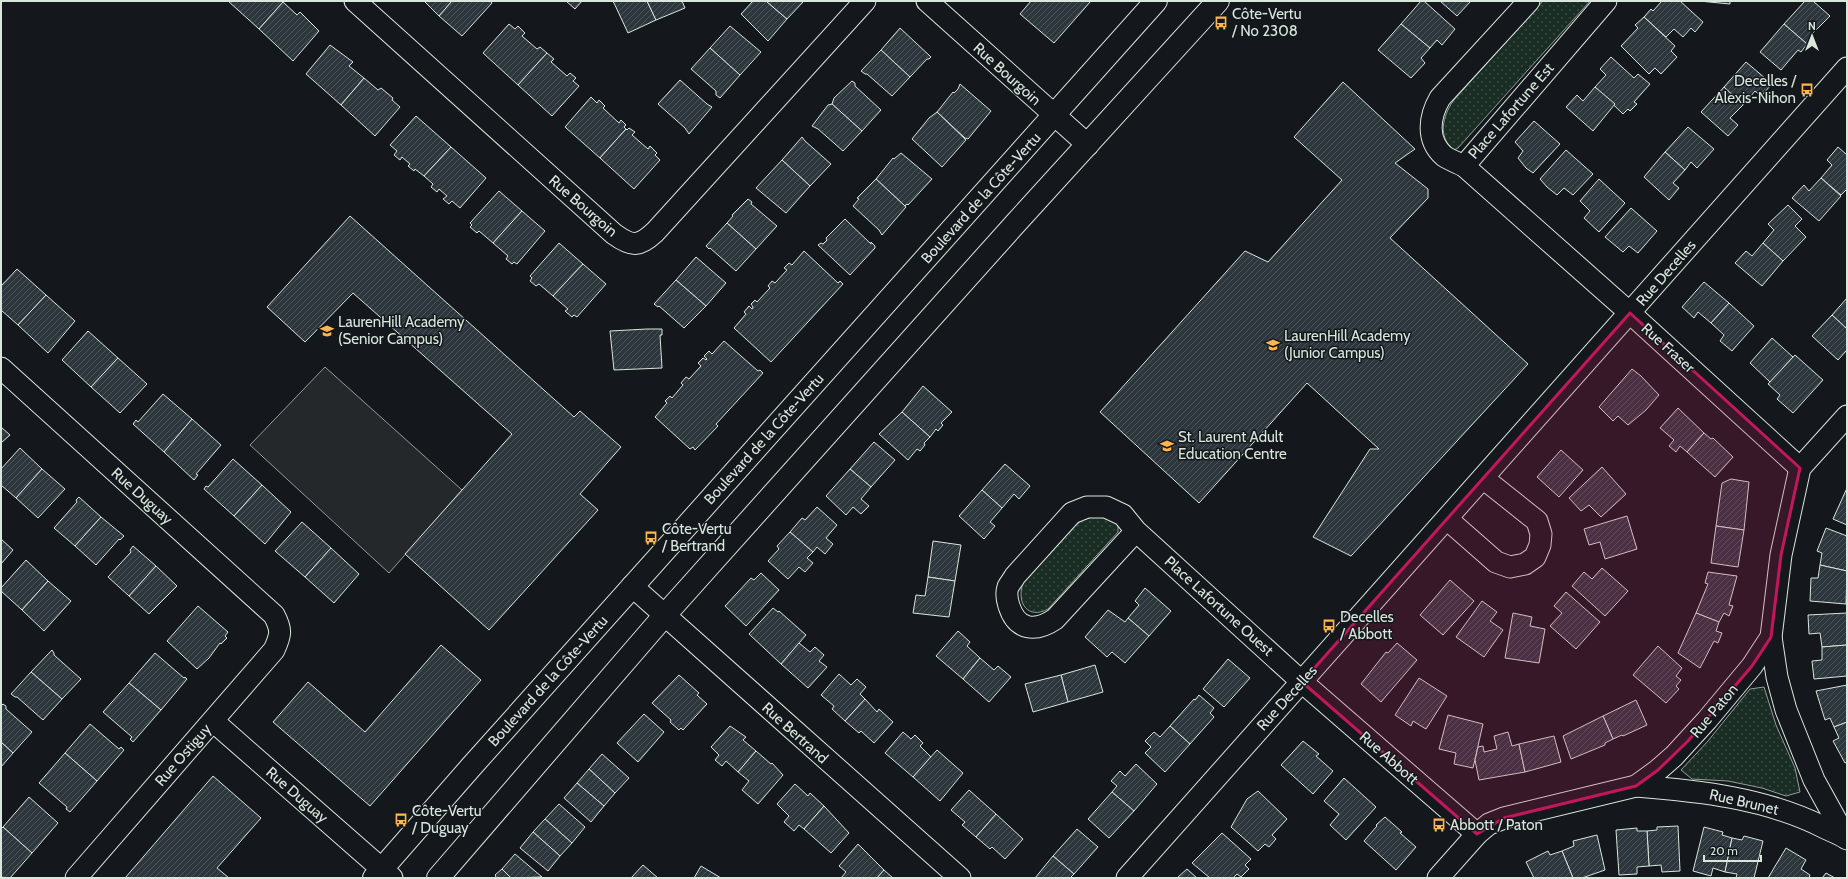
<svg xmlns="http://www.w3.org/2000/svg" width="1848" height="879" viewBox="0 0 1848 879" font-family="Cabin,sans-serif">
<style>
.grass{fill:url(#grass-dots);stroke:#939e99}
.parking{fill:#24282b;stroke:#939e99}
.building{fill:url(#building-hatch);stroke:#d8e6dc}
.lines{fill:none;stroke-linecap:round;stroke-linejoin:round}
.minor-casing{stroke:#d8e6dc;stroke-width:23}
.major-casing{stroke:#d8e6dc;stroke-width:24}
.minor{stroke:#14181c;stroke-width:21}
.major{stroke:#14181c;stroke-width:22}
.marked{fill:#c2185b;fill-opacity:0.2;stroke:#c2185b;stroke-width:3;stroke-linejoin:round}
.labels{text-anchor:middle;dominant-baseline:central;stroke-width:3;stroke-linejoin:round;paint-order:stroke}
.poi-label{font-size:15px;fill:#d8e6dc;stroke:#14181c;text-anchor:start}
.street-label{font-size:15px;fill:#d8e6dc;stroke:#14181c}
</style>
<defs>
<pattern id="grass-dots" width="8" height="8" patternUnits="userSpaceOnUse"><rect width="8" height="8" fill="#1a2d24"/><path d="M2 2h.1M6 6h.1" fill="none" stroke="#3b4b43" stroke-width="1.8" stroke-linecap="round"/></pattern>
<pattern id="building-hatch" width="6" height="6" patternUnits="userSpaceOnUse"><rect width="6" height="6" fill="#2c363c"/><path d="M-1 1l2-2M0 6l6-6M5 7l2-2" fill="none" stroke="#4a5358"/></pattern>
</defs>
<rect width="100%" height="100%" fill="#14181c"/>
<g class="grass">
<path d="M1543 1H1590L1458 148 1454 150C1437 137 1443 116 1453 101Z"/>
<path d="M1096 516H1103L1118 522V532L1048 609C1028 620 1016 603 1023 583L1075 526 1082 520Z"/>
<polygon points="1764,687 1776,725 1795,768 1800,792 1786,796 1762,788 1728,781 1692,779 1681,770 1708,741 1750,689"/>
</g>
<polygon class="parking" points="325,367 462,490 389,573 250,445"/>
<g class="building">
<polygon points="228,1 281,1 283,2 259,29"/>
<polygon points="424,1 452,1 439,16"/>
<polygon points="452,1 490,1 492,3 462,36 439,16"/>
<polygon points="566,1 582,1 575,9"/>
<polygon points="612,1 647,1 656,20 628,33 614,3"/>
<polygon points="647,1 682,1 685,8 656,20"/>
<polygon points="753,1 766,1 787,19 768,41 741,14"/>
<polygon points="766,1 804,1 787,19"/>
<polygon points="1031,1 1091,1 1054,43 1020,14"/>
<polygon points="1421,1 1424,1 1455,29 1442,45 1437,40 1430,48 1401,24"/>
<polygon points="1440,1 1471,1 1457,16"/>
<polygon points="1662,1 1680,1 1703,22 1695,32 1691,28 1683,37 1674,29 1666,37 1644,17 1651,9 1653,11"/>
<polygon points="1699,1 1730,1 1730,4"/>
<polygon points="1805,1 1813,1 1830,16 1812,34 1814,36 1807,44 1784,24"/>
<polygon points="283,2 297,15 300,12 319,31 293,61 259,29"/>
<polygon points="1644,17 1675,46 1671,51 1677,57 1661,74 1655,68 1649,74 1621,46 1638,28 1635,25"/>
<polygon points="509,24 515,29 518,26 525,33 522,36 537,49 540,47 547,53 518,85 483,53"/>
<polygon points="1401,24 1430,48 1421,58 1425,63 1411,78 1378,50"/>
<polygon points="1784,24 1807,44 1801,52 1798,50 1781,70 1760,52"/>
<polygon points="730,26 761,52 740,75 710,48"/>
<polygon points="900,28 931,57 929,59 927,59 910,77 881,50"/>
<polygon points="330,45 353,62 349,66 364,78 341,105 306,74"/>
<polygon points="710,48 740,75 720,98 716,95 716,91 691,69"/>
<polygon points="881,50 910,77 892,96 867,74 865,74 861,71"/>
<polygon points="547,53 554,59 551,62 567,76 570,73 576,78 573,81 579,86 552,116 518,85"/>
<polygon points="1611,57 1634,78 1638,74 1650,84 1634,102 1637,104 1630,111 1628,109 1623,114 1595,87 1606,75 1600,69"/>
<polygon points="1746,62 1772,84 1761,96 1755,91 1743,105 1724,87"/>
<polygon points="364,78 378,90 381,88 393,98 392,100 400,107 375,136 341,105"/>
<polygon points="680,80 707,104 712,107 689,134 685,128 658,104"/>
<polygon points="852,81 855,83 855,86 881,110 862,131 832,104 834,98"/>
<polygon points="1343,82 1415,149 1395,163 1428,189 1428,198 1390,238 1528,364 1351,556 1313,537 1370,449 1379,449 1307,383 1199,503 1100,412 1245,251 1268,262 1342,180 1294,137"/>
<polygon points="960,84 991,111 968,139 965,138 937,112 953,92 954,93 958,89"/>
<polygon points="1595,87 1615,104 1593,131 1566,107 1577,95 1583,101"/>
<polygon points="1724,87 1743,105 1730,118 1738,125 1728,136 1701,112"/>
<polygon points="591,97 597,103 599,100 605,106 603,108 619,123 621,120 626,125 624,127 626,129 600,158 565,127"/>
<polygon points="832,104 862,131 843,151 818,129 812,126 828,105"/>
<polygon points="937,112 966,140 942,167 912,139 929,118"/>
<polygon points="416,116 451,147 424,176 415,169 414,171 408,166 410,164 402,157 400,160 394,155 397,151 390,145"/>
<polygon points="1534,121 1560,144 1533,173 1526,168 1518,158 1523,151 1515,142"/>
<polygon points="1688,127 1714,149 1697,168 1691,162 1685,170 1665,152"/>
<polygon points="629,128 635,132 632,135 648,149 650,146 657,153 655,155 660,160 634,189 600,158 626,129 627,130"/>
<polygon points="802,137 805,141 831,164 810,186 782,160"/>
<polygon points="451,147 486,178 460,208 452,201 449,204 443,199 447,196 439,189 437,192 431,187 433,184 424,176"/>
<polygon points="1838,147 1847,155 1847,189 1841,195 1821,178 1832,165 1827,160"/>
<polygon points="1566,150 1593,174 1573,195 1564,188 1557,195 1547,187 1540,179"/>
<polygon points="1665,152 1685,170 1673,183 1679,188 1669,200 1644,177"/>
<polygon points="901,153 932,179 908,205 907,204 905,206 876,179 893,158 894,159"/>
<polygon points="782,160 810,186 786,213 756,188"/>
<polygon points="1821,178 1841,196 1819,221 1792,198 1804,185 1809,191"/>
<polygon points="876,179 906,207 882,235 879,230 853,206 859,199 857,198"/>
<polygon points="1599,179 1625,203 1599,232 1584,218 1590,211 1580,201"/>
<polygon points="499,191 522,211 493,243 479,231 477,233 470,227 472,225 470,223"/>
<polygon points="748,199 752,202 751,204 777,226 756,249 727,223 733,216 732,215"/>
<polygon points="1788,205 1802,219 1795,226 1806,237 1783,261 1763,243 1774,230 1768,224"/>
<polygon points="1631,208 1657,231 1638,253 1629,246 1623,252 1605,237"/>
<polygon points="522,211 545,231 517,264 514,262 512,264 506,259 508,256 493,243"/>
<polygon points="350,216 574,417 580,411 621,447 580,494 598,510 489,630 405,554 512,434 353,293 305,342 267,307"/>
<polygon points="845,219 871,244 871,242 875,246 875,248 850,275 818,245 821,243 823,244 827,240 826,238"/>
<polygon points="727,223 756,249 736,271 710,248 709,249 706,246"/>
<polygon points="559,243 583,264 553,296 539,284 536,286 530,281 532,278 530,276"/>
<polygon points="1763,243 1783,261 1762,286 1735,263 1746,251 1752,256"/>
<polygon points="804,251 838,283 840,281 843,284 771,362 734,328 746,314 744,312 749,306 752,309 753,307 751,304 755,300 757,302 770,288 768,286 772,281 775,283 787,270 784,268 789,263 792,265"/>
<polygon points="696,257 726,283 706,306 676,280"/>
<polygon points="583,264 606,284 577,317 574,315 572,317 565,311 568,309 553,296"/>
<polygon points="17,269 46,295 18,325 1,310 1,286"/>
<polygon points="676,280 706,306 684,328 659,306 658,307 654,304"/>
<polygon points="1704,282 1729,303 1711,323 1698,312 1694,318 1682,307"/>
<polygon points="46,295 75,321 48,353 18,325"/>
<polygon points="1847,298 1847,329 1832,315"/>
<polygon points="1729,303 1754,326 1732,351 1720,341 1724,335 1711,323"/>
<polygon points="1832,315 1847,329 1847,350 1838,360 1812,336"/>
<polygon points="647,329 662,329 662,335 660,335 662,368 614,370 610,331"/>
<polygon points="88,331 118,358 91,387 62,360"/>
<polygon points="1772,338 1793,357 1770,382 1750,363"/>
<polygon points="724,341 758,371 760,370 763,373 716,424 718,426 695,450 693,447 690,449 655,417 667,403 665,401 670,396 672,398 683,385 681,383 686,377 689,379 701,366 698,363 703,358 706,360 707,359 704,356 709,351 712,354"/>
<polygon points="1795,355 1823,380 1793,413 1777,399 1780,395 1768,384"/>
<polygon points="118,358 147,384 120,413 91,387"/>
<polygon points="1632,369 1641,376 1659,395 1646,410 1628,425 1618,416 1613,421 1599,407"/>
<polygon points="923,386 952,412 941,423 943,425 938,431 936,429 930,437 902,412"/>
<polygon points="163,394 192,419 164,452 133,424 136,420 138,422"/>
<polygon points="1678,408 1704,433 1687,452 1680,446 1676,452 1669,446 1674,440 1660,428"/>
<polygon points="902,412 930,437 924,443 925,445 920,451 917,449 908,460 879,434"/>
<polygon points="192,419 221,445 196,474 198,475 194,480 164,452"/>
<polygon points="1,427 10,435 1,443"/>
<polygon points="1704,433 1711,439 1713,438 1733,457 1715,477 1687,452"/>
<polygon points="874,442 895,460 871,487 850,469"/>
<polygon points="20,448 42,469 16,498 1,485 1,469"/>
<polygon points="1561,450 1583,470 1559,497 1537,477"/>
<polygon points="233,459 262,485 234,516 204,489 206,486 208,487"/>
<polygon points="1005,464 1030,486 1019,499 1014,494 1002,508 982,490"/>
<polygon points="1602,467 1626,494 1601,517 1589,505 1581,511 1569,498"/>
<polygon points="42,469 65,489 38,518 16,498"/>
<polygon points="850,469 871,487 861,499 869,506 861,514 853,507 846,515 826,496"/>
<polygon points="1731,479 1749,482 1744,530 1716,526 1722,483"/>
<polygon points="262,485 291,512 265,544 234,516"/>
<polygon points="1847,488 1847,525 1833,519"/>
<polygon points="982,490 1002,508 990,522 995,526 984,539 959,516"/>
<polygon points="79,497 101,517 75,546 54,528 77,502 76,500"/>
<polygon points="817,507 837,525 826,538 833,544 825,554 817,547 813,552 790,532 802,518 805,520"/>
<polygon points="1627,516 1637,549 1605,559 1600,542 1589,545 1584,529"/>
<polygon points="101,517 124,536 120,540 119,539 96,565 75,546"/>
<polygon points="302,522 331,548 305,577 275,551"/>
<polygon points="1716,526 1744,530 1738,567 1711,563"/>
<polygon points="1826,528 1847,536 1847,571 1820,565 1822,553 1817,551"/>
<polygon points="790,532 813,552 807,558 813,563 805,572 799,567 788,579 768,561 779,549 777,546"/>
<polygon points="1,539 13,550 1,564"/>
<polygon points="933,541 961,545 955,581 928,577"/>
<polygon points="133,546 156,566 129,596 108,577 131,552 130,550"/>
<polygon points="331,548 359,574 334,603 305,577"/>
<polygon points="26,560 48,581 22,610 1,591 1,588"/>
<polygon points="1820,565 1847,571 1846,604 1810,601 1811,578 1818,578"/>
<polygon points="156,566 177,586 149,614 129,596"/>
<polygon points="1602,568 1628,591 1605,616 1572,586 1584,572 1592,579"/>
<polygon points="1708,572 1737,576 1729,605 1733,606 1729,616 1724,613 1719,622 1696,613 1708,584 1705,583"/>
<polygon points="761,573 779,590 746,626 725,606 751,578 754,580"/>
<polygon points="928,577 955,581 949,617 913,613 916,595 925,596"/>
<polygon points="1450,580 1474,601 1443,635 1420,615"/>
<polygon points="48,581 71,601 44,631 22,610"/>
<polygon points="1145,588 1171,611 1149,636 1128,618 1139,605 1135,601"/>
<polygon points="1566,592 1600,622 1576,649 1550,626 1562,613 1554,606"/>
<polygon points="1482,601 1497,612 1490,621 1503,630 1484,657 1456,637"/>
<polygon points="198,606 228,632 225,636 227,638 221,644 220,643 209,658 197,669 167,641"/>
<polygon points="773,608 778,612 779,611 806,635 781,664 749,634"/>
<polygon points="1108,610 1125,622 1128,618 1149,636 1125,663 1112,652 1107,657 1085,637"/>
<polygon points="1513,613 1532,617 1530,626 1545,629 1539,663 1505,658"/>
<polygon points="1696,613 1719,622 1716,631 1722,633 1718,643 1714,641 1700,668 1678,653"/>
<polygon points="1847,613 1847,645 1822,647 1820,633 1809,634 1808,615"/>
<polygon points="958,631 970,642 967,646 980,658 963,679 936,656"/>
<polygon points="799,643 810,652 815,647 824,655 819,661 827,667 808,688 781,664"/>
<polygon points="1397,643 1417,660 1381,702 1361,684 1386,652 1388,653"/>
<polygon points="441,645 481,680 370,806 273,722 308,682 365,732"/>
<polygon points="1847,645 1847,676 1814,679 1812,661 1822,660 1822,647"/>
<polygon points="1658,646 1682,668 1676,676 1681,680 1676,686 1679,689 1666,703 1633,675"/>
<polygon points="52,650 54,653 54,655 81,679 62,699 31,672"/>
<polygon points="155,653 184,678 185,677 187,679 161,710 129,683"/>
<polygon points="980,658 994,670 998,666 1011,677 989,702 963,679"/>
<polygon points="1228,659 1250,678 1224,707 1203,689"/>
<polygon points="1095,665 1103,692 1068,702 1061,675"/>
<polygon points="31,672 62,699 43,720 17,697 15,697 11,694"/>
<polygon points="839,674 851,685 857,679 866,687 860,694 865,699 845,721 832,709 834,706 821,695"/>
<polygon points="679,675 699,693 697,695 707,704 683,730 681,728 679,730 670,722 671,720 652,703"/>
<polygon points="1061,675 1068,702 1033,712 1025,684"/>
<polygon points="1419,678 1447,696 1426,729 1413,721 1411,726 1395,715"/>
<polygon points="129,683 161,710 133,742 130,739 132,737 103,712"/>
<polygon points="1847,685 1847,722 1834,727 1830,718 1825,720 1816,691"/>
<polygon points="1199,695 1214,708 1210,713 1214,717 1190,744 1170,726 1194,699 1195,700"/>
<polygon points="865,699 877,712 879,709 893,722 874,743 861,731 859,733 845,721"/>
<polygon points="1636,700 1647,725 1623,736 1622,735 1613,739 1603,716"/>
<polygon points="3,704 6,706 6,709 32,732 13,753 1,742 1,706"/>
<polygon points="644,714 664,732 638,762 617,743"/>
<polygon points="1448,715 1483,724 1473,768 1454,764 1456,753 1439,749"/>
<polygon points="1603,716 1613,739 1605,743 1605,745 1571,759 1563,736"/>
<polygon points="1847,722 1847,762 1845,763 1833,741 1839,738 1834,727"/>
<polygon points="90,724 119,749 121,747 124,750 97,781 65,753"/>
<polygon points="730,726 746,737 743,740 756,751 738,772 726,761 722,766 715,760 719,755 711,747"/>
<polygon points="1170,726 1190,744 1165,772 1145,753 1151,747 1145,741 1154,732 1160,737"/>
<polygon points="903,732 911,739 915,735 923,743 920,746 931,757 913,777 885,753"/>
<polygon points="1508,732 1512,746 1519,744 1525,772 1479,780 1475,760 1478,747 1483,746 1484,752 1497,749 1494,736"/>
<polygon points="1554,736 1561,762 1525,772 1519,744"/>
<polygon points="1303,741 1319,754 1316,756 1333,771 1313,794 1281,765"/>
<polygon points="1,742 13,753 1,767"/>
<polygon points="937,750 963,773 940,801 913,777"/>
<polygon points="756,751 771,764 772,763 783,775 758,804 742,790 749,781 738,772"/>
<polygon points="65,753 97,781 70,812 66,809 67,807 39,783"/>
<polygon points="602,754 629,778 615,793 589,769"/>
<polygon points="1136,764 1157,784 1134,811 1112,792 1117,786 1111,781 1120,771 1125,776"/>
<polygon points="589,769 615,793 604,806 577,783"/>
<polygon points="213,776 261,818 217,868 229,878 125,878"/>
<polygon points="1344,778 1376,807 1346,840 1330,825 1339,814 1324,801"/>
<polygon points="577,783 604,806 591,822 564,798"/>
<polygon points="795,784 808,796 810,793 824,806 804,829 799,825 794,831 784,822 789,816 777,804"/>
<polygon points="969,790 996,814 976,837 962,825 965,822 951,810"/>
<polygon points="1258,791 1287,819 1272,835 1276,839 1269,847 1265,844 1258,851 1231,827 1247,799"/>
<polygon points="1112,792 1134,811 1109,838 1088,819"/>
<polygon points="29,797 58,823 32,853 3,827"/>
<polygon points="559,804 585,827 572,843 545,819"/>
<polygon points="824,806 849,833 831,853 804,829"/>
<polygon points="996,814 1023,839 1005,859 992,847 990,849 976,837"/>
<polygon points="1385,817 1402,832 1400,833 1416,847 1396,870 1364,841 1377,826 1376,825"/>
<polygon points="545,819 572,843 560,856 533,832"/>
<polygon points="1678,826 1680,871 1662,872 1661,865 1649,866 1647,831 1657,830 1657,827"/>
<polygon points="3,827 32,853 10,878 1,877 1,829"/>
<polygon points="1704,827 1723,832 1722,835 1732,838 1725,872 1713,868 1711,876 1693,871"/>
<polygon points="1637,828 1637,831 1647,831 1649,866 1637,867 1637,874 1619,875 1616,830"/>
<polygon points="1077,829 1098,847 1074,874 1053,856"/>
<polygon points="533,832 560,856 548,871 520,848"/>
<polygon points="1222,833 1251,859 1245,865 1249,869 1241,877 1237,874 1233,878 1210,878 1192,863"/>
<polygon points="1597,835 1605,870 1582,878 1573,878 1562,851 1574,846 1573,841"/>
<polygon points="1744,836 1763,841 1754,878 1736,878 1737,874 1725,872 1732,838 1742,840"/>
<polygon points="858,844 884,870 877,878 841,878 846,872 839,866"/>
<polygon points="1786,848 1806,860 1801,869 1810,875 1809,878 1768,878"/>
<polygon points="1548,851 1550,855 1562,851 1573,878 1534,878 1526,862"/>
<polygon points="515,854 542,877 511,878 502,869"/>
<polygon points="1053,856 1074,874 1070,878 1035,878"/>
<polygon points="643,865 658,878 631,878"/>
<polygon points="701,866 721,878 694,878"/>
<polygon points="502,869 511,878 495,878 496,876 495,875"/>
<polygon points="1187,869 1197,878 1177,878 1178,877"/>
<polygon points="884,870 893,878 877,878"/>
<polygon points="1826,873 1835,878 1822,878"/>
</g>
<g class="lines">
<g class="minor-casing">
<g id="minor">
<path d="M355 1 614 234C632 247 639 247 655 232L865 1"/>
<polyline points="927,1 1088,145"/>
<path d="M1529 1 1440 98C1429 117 1426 140 1444 156 1450 160 1458 163 1464 166L1630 313 1800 468"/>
<polyline points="1464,166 1606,1"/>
<path d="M1 368 274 615C282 630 281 635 274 650L76 878"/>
<polyline points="1447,519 1496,562 1510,567 1525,564 1535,557 1540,545 1541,534 1537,521 1483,478"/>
<path d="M1136 531 1055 619C1036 632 1017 631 1009 606 1007 600 1006 593 1008 587 1010 583 1013 580 1015 576L1072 513 1087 507H1106L1123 515 1136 531 1302 682 1477 834"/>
<polyline points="632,586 960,878"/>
<polyline points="1771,637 1777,677 1786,710 1814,780 1846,838"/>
<polyline points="213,721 392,878"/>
<path d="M1636 786C1700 791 1765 798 1823 827 1831 831 1840 834 1847 839"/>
<polyline points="1127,878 1847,68"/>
<polyline points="1438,878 1477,834 1489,824 1504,818 1636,786 1658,770 1674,756 1707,720 1752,666 1771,637 1781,555 1800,468 1847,416"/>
</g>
</g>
<g class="major-casing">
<g id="major">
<polyline points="374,878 471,767 1156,1"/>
<polyline points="438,878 664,616 1015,224 1218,1"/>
</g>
</g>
<use href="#minor" class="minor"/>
<use href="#major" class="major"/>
</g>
<path class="marked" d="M1630 313 1800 468 1781 555 1771 637 1752 666 1688 741 1658 770 1636 786 1504 818 1477 834 1302 682Z"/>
<defs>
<g id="bus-bare" transform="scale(1.08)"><path d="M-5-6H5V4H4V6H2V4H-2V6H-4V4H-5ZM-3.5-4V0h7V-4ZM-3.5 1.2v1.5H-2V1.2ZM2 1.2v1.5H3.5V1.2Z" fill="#ffb74d" stroke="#14181c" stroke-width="2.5" paint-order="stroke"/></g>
<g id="school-bare" transform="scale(1.08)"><path d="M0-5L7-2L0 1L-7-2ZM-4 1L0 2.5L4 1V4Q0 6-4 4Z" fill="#ffb74d" stroke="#14181c" stroke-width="2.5" paint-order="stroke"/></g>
</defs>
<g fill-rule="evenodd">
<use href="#bus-bare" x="1221" y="23"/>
<use href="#bus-bare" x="1807" y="90"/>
<use href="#school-bare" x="327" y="331"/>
<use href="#school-bare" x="1273" y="345"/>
<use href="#school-bare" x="1167" y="446"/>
<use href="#bus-bare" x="651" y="538"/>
<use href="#bus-bare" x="1329" y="626"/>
<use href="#bus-bare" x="401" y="820"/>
<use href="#bus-bare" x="1439" y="825"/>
</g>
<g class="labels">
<g class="poi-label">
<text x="1232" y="14">Côte-Vertu<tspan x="1232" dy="17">/ No 2308</tspan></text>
<text x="1796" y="81" text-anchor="end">Decelles /<tspan x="1796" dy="17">Alexis-Nihon</tspan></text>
<text x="338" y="322">LaurenHill Academy<tspan x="338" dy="17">(Senior Campus)</tspan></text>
<text x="1284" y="336">LaurenHill Academy<tspan x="1284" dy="17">(Junior Campus)</tspan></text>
<text x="1178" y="437">St. Laurent Adult<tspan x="1178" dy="17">Education Centre</tspan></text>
<text x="662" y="529">Côte-Vertu<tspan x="662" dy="17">/ Bertrand</tspan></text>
<text x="1340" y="617">Decelles<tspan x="1340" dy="17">/ Abbott</tspan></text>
<text x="412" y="811">Côte-Vertu<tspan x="412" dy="17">/ Duguay</tspan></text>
<text x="1450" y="825">Abbott / Paton</text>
</g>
<g class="street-label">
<text transform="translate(1007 74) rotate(42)">Rue Bourgoin</text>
<text transform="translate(1511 111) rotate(-49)">Place Lafortune Est</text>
<text transform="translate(981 198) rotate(-48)">Boulevard de la Côte-Vertu</text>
<text transform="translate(583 206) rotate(41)">Rue Bourgoin</text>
<text transform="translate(1666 273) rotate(-49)">Rue Decelles</text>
<text transform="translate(1668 348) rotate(42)">Rue Fraser</text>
<text transform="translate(764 439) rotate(-48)">Boulevard de la Côte-Vertu</text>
<text transform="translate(142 496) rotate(42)">Rue Duguay</text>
<text transform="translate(1219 606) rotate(42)">Place Lafortune Ouest</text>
<text transform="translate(548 681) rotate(-48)">Boulevard de la Côte-Vertu</text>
<text transform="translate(1287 698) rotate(-48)">Rue Decelles</text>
<text transform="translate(1714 711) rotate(-50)">Rue Paton</text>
<text transform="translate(795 733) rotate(42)">Rue Bertrand</text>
<text transform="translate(183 755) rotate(-49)">Rue Ostiguy</text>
<text transform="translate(1389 758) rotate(41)">Rue Abbott</text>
<text transform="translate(297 795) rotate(41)">Rue Duguay</text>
<text transform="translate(1744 802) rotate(13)">Rue Brunet</text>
</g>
</g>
<rect width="1848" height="879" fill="none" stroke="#d8e6dc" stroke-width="4"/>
<g transform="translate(1812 36)" stroke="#14181c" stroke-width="3" paint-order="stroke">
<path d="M0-3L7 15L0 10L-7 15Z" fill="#d8e6dc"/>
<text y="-6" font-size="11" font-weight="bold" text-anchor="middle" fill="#d8e6dc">N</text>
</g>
<path d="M1704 855v6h57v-6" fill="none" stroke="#d8e6dc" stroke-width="2"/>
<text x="1710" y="855" font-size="12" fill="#d8e6dc" stroke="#14181c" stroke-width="3" paint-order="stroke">20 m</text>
</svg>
